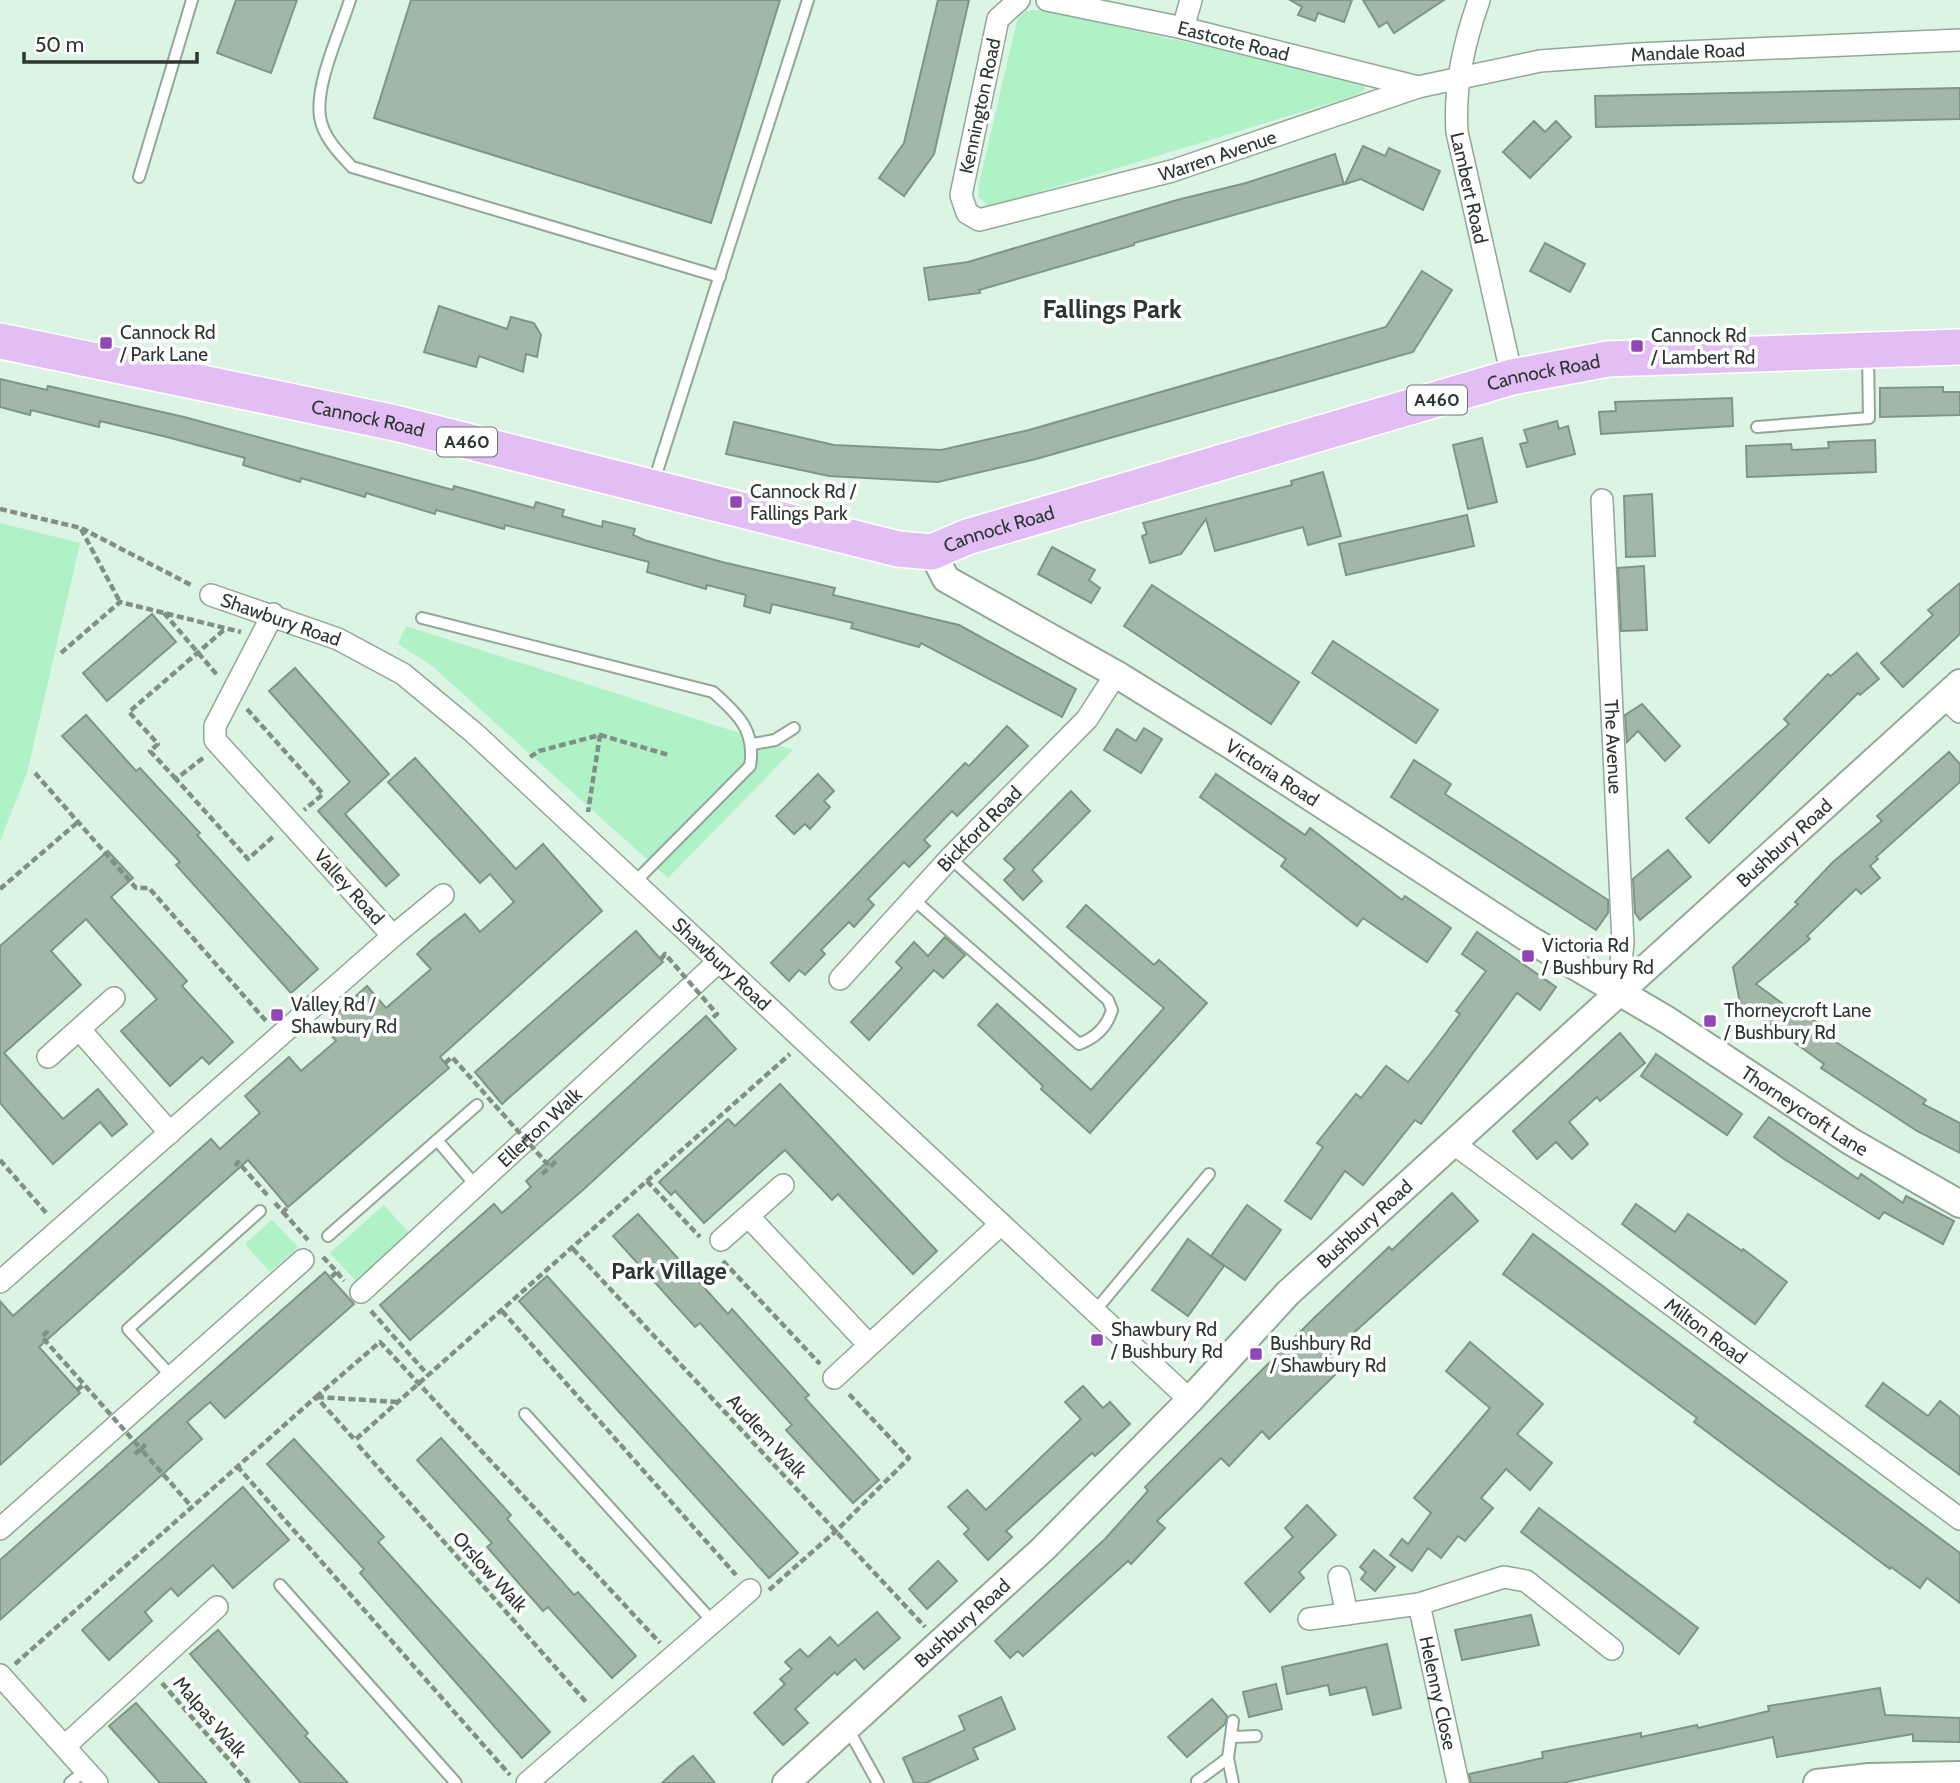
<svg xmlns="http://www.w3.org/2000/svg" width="1960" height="1783" viewBox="0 0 1960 1783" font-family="Cabin,sans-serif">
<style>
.green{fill:#aef2c6}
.building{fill:#a1b8a8;stroke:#7f9586;stroke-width:2}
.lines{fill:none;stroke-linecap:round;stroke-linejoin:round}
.service-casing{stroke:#91a798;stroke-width:14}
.minor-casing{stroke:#91a798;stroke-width:24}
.tertiary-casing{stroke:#91a798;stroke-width:30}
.trunk-casing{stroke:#fff;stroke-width:38}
.path{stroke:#809085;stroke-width:4.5;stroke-dasharray:7 3.5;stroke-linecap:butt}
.service{stroke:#fff;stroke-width:10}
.minor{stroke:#fff;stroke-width:21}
.tertiary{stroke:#fff;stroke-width:26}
.trunk{stroke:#e2bef4;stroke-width:35}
.path-bridge{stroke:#809085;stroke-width:4.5;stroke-dasharray:7 3.5;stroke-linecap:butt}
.poi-dot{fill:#9346b7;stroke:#fff;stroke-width:2.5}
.labels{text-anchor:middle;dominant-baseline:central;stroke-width:7;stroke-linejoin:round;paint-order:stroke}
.shield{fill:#fff;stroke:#6c726e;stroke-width:2}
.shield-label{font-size:18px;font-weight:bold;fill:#2d3630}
.street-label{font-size:19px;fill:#2d3630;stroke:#fff}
.poi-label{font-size:19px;fill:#2d3630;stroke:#fff;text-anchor:start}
.quarter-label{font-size:23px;font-weight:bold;fill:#2d3630;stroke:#fff}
.district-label{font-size:26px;font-weight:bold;fill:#2d3630;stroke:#fff}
</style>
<rect width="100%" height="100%" fill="#dcf4e3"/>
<g class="green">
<polygon points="1041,10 1361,81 1365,90 1354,96 990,207 978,197 979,184 1017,20 1026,11"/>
<polygon points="0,523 80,543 27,773 0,841"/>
<polygon points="406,626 793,750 668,878 432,666 398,644"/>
<polygon points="384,1205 409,1233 356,1281 330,1253"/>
<polygon points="272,1220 298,1247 270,1272 245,1244"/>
</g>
<g class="building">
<polygon points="236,0 297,0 271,73 217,53"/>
<polygon points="411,0 780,0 711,223 374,118"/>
<polygon points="938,0 969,0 934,154 904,196 879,178 904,143"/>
<polygon points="1290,0 1352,0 1344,22 1318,13 1315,21 1298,15 1302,7"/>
<polygon points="1363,0 1444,0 1394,33 1387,22 1379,27"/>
<polygon points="1960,88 1960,119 1596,127 1595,96"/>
<polygon points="1534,121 1545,132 1556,121 1571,137 1530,178 1503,152"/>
<polygon points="1363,146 1385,156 1389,148 1440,171 1423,210 1361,179 1345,184"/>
<polygon points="1335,154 1344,184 1134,243 1134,245 979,290 980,293 929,300 924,268 968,262 1177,200 1246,183"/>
<polygon points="1545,243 1585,264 1570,292 1530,271"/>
<polygon points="1422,271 1452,290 1413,352 1036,459 938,482 829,476 726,454 734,422 834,445 941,450 1029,430 1386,327"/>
<polygon points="439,306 507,329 511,317 534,323 541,335 537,357 526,354 523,372 479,356 476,367 424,352"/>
<polygon points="0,379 47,390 48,386 184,417 453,490 454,486 534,508 536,502 564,510 562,516 602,527 603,521 635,529 633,535 644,540 722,562 835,588 833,595 959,625 1076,689 1062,717 921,643 919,647 851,628 853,623 772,604 770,613 744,606 746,595 707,585 706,589 647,572 649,562 505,525 504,529 436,510 435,514 366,493 365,497 301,478 300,482 243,465 245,458 167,437 100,421 99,427 31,410 30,415 0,407"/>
<polygon points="1943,387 1943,392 1960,392 1960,415 1880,417 1880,388"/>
<polygon points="1732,398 1733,426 1601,434 1599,412 1616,411 1615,402"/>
<polygon points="1557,421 1559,429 1568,426 1575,454 1527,467 1520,444 1528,442 1524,430"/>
<polygon points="1482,438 1497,502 1468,509 1453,445"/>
<polygon points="1875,440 1876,472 1747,477 1746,446 1791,444 1792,450 1829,448 1828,442"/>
<polygon points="1323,472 1341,536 1308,545 1303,527 1215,551 1206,519 1181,554 1150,563 1142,536 1147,534 1143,523 1292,485 1291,481"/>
<polygon points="1652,494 1655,556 1626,557 1624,496"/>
<polygon points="1467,515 1474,546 1346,575 1339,544"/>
<polygon points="1052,547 1095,570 1089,580 1100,588 1091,603 1038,574"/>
<polygon points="1644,566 1647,630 1621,631 1618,568"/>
<polygon points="1960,583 1960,634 1903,687 1881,663 1933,615 1928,610"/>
<polygon points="1152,585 1299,682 1271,724 1124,626"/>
<polygon points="152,614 176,642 107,701 83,673"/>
<polygon points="1333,641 1438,710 1416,743 1312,673"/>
<polygon points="1857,653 1879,679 1860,695 1858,693 1709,843 1686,818 1789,724 1784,719 1828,674 1831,676"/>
<polygon points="295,668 389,774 345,814 399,875 386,886 318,811 350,782 269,691"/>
<polygon points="1642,704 1680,746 1665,761 1638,731 1627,742 1625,715"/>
<polygon points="86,715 136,771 140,768 200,833 197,835 318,969 291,993 176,865 180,862 62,736"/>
<polygon points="1007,726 1028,746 957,816 952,811 924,840 930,846 909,867 904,862 868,899 874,905 854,927 849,922 821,950 825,954 805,975 799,970 789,981 771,963 965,763 969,766"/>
<polygon points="1144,728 1162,739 1141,773 1104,750 1117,729 1136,741"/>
<polygon points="1949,752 1960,764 1960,782 1876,857 1878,859 1870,866 1880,878 1861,894 1856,889 1807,936 1810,939 1756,984 1794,1012 1797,1008 1831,1032 1828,1037 1926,1100 1923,1104 1960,1123 1960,1153 1917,1131 1821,1068 1824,1064 1740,1003 1733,967 1798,904 1795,902 1833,862 1882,821 1877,816"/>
<polygon points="415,758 516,869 543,844 602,911 440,1057 449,1068 288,1207 248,1160 39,1347 80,1393 0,1465 0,1301 13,1316 211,1139 220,1149 260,1113 245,1096 289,1057 301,1071 336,1041 323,1026 367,986 386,1008 431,969 417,954 431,941 465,914 480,932 514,902 490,874 480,883 388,782"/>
<polygon points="1414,760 1451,784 1445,794 1608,900 1608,913 1596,930 1391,797"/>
<polygon points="818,774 834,791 824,801 830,807 810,829 805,824 794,834 776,816"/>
<polygon points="1216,774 1305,835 1310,828 1402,900 1405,896 1451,928 1427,962 1363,918 1357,926 1281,866 1286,859 1200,797"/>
<polygon points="1071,791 1090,811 1032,870 1042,881 1023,900 1004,880 1015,869 1004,859"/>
<polygon points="1668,850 1691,877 1640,920 1635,913 1633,879"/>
<polygon points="108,851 133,878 111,897 187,981 182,986 233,1042 209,1064 202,1057 170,1086 121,1031 157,999 86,919 51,951 81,985 4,1053 63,1119 98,1089 127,1124 112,1136 100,1122 53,1164 0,1103 0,946"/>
<polygon points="1086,905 1154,965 1159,960 1207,1003 1090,1133 1041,1089 1043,1086 978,1025 997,1004 1091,1090 1164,1008 1067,927"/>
<polygon points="636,931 663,962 502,1104 475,1072"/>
<polygon points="1477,932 1556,987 1540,1010 1517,993 1421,1124 1415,1120 1363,1185 1345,1171 1311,1219 1285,1201 1323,1147 1317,1143 1356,1094 1361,1098 1386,1066 1408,1082 1434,1049 1460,1014 1456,1011 1486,971 1462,954"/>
<polygon points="945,937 965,955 943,978 934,970 869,1040 851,1022 902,968 896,962 914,942 928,956"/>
<polygon points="706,1016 736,1049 584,1189 410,1340 380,1305 494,1204 502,1213 531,1187 526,1181"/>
<polygon points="1620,1033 1645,1063 1600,1101 1597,1097 1569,1122 1588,1144 1572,1159 1556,1142 1537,1159 1513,1131"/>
<polygon points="1656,1054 1742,1114 1727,1135 1641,1076"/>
<polygon points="780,1084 937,1251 913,1274 838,1194 832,1200 785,1150 704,1223 675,1191 671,1195 659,1182 728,1119 735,1126"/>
<polygon points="1769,1117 1858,1179 1861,1174 1903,1203 1906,1196 1954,1221 1943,1244 1884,1212 1879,1219 1784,1159 1754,1137"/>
<polygon points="1452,1193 1478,1221 1328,1356 1341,1369 1269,1439 1262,1431 1229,1466 1221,1458 1157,1521 1165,1528 1131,1564 1128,1561 1023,1656 1018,1651 1010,1658 995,1641 1105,1539 1148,1491 1145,1487 1314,1318 1389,1247 1392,1250"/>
<polygon points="1636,1204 1675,1232 1688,1214 1742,1251 1743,1249 1787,1282 1755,1324 1622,1224"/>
<polygon points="1247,1205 1281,1230 1245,1280 1211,1256"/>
<polygon points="638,1214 728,1314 732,1309 809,1395 805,1398 879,1480 853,1503 786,1430 792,1425 700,1323 695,1327 613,1236"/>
<polygon points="1533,1234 1960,1553 1960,1603 1927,1578 1920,1588 1891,1567 1890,1569 1694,1422 1697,1418 1503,1274"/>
<polygon points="1188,1239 1224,1266 1188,1316 1152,1290"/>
<polygon points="325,1272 354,1304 225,1418 210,1402 187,1422 202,1439 0,1620 0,1560"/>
<polygon points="547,1276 798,1553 769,1578 519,1301"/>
<polygon points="1470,1342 1543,1404 1517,1434 1552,1463 1530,1490 1506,1469 1481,1498 1493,1508 1465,1541 1458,1536 1441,1558 1428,1548 1412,1571 1390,1555 1402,1539 1408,1544 1431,1513 1414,1498 1490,1408 1446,1371"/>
<polygon points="1883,1383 1928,1416 1940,1401 1960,1417 1960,1475 1866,1406"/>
<polygon points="1083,1386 1103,1408 1110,1402 1130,1424 1095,1456 1092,1453 1006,1531 1012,1537 988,1560 964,1534 969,1529 948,1507 967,1490 986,1510 1081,1419 1065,1402"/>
<polygon points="441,1438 511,1515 507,1519 574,1595 578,1592 636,1656 612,1678 548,1607 543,1611 487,1547 492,1543 417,1460"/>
<polygon points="294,1439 384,1537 378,1542 550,1732 522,1758 360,1573 364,1569 267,1464"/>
<polygon points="243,1487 289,1540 233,1588 213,1565 178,1596 171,1588 145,1612 152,1621 109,1660 82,1630"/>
<polygon points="1307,1505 1336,1535 1299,1572 1304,1578 1270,1612 1245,1583 1293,1537 1285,1528"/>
<polygon points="1539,1508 1698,1628 1679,1654 1521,1532"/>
<polygon points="1374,1550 1395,1567 1375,1591 1361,1579 1366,1572 1360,1567"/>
<polygon points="938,1561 957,1581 927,1609 909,1589"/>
<polygon points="877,1612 900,1638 864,1669 855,1659 837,1675 835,1672 795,1709 808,1723 783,1745 754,1713 785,1684 780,1679 792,1669 785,1662 800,1649 808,1657 830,1637 838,1646"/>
<polygon points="1531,1615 1539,1645 1462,1660 1455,1630"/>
<polygon points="218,1630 308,1733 305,1736 348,1783 301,1783 190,1654"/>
<polygon points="1387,1644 1401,1708 1373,1715 1366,1687 1330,1695 1328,1685 1287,1694 1282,1667"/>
<polygon points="1276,1684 1282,1709 1249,1717 1243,1692"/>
<polygon points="1880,1688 1885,1715 1960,1718 1960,1742 1913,1741 1913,1734 1777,1757 1773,1737 1562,1783 1471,1783 1469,1774 1543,1758 1542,1752 1641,1733 1641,1737 1697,1725 1698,1728 1769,1711 1768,1706"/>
<polygon points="1001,1697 1015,1729 973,1748 978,1759 926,1783 914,1783 903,1758 965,1730 959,1716"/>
<polygon points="1212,1699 1227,1716 1225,1724 1187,1757 1168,1737"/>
<polygon points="136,1703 207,1783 160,1783 109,1726"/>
<polygon points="693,1756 715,1783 662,1783 679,1767"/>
</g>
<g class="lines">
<g class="service-casing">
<g id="service">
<path d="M350 0C340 32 315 84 320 117 323 137 339 153 352 167L720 277"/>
<polyline points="139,177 192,0"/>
<polyline points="1757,427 1869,418 1868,354"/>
<polyline points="653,484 808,0"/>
<path d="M422 618 713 692C738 714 756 731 750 766L634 883"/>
<polyline points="753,744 775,740 794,728"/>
<path d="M913 899 1079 1044C1095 1038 1107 1027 1112 1010L1108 1000 950 858"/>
<polyline points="437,1140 476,1186"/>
<polyline points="328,1236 477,1105"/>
<polyline points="1095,1311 1209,1174"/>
<polyline points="172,1377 128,1329 260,1211"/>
<polyline points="525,1414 713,1622"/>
<polyline points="280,1585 456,1783"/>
<polyline points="1233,1721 1228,1758 1233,1783"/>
<polyline points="847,1727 878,1783"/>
<polyline points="1233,1737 1256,1736"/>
<polyline points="1197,1781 1228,1758"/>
<polyline points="70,1783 86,1770"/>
</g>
</g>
<g class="minor-casing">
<g id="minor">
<path id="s1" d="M1019 0 998 19 961 195 967 213 979 220 1172 171 1418 87 1540 61 1637 54 1960 40"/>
<path id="s2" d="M1047 0 1183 28 1418 87"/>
<path id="s3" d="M1479 0C1464 43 1454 86 1457 132L1512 377"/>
<polyline points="1183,28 1191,0"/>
<path id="s4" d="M1602 500 1623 943 1618 991"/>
<path id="s5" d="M211 595 338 639 403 674 473 732 1190 1400"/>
<polyline points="1944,697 1960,712"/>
<polyline points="393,936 443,895"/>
<path id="s6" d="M840 979 950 858 1087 719 1116 674"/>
<polyline points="80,1030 170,1133"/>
<polyline points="48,1057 114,998"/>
<path id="s7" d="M1453 1143 1960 1519"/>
<polyline points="749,1217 869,1345"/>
<polyline points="721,1240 783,1185"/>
<polyline points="0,1282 393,936 215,740 215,726 273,614"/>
<path id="s8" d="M361 1292 718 962"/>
<polyline points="834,1378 1001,1224"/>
<polyline points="0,1529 303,1260"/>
<polyline points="1339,1577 1347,1614"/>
<path id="s9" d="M1419 1604 1458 1783"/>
<polyline points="1309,1619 1419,1604 1504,1577 1526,1581 1612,1649"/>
<polyline points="0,1675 97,1783"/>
<polyline points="65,1746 217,1607"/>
<polyline points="527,1783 750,1590"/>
</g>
</g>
<g class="tertiary-casing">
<g id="tertiary">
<path id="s10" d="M932 552 946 579 1116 674 1232 746 1529 939 1667 1020 1850 1141 1960 1204"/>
<path id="s11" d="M786 1783 1043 1549 1190 1400 1288 1293 1960 683"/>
<polyline points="1817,1783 1869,1777 1960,1775"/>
</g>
</g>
<g class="trunk-casing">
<g id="trunk">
<path id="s12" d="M0 341 395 423 898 549 932 552 967 537 1512 377 1608 359 1960 347"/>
</g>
</g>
<g class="path">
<polyline points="0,509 81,528 193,586"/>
<polyline points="81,529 120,602"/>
<polyline points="164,613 218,676"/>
<polyline points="61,653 120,602 241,632"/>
<polyline points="247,709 323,794 304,810"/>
<polyline points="600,735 669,755"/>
<polyline points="530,757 539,751 600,735 588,812"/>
<polyline points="203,758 176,779 248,859 274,836"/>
<polyline points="35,773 136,888 149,888 266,1021"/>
<polyline points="176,779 150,751 158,744 129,712 225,629"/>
<polyline points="0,889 78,822"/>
<polyline points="0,1160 48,1215"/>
<polyline points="235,1166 238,1162 269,1197"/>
<polyline points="542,1174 550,1167"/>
<polyline points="647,1181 700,1237"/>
<polyline points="275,1203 283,1212 288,1207"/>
<polyline points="283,1212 308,1240"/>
<polyline points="573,1249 925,1627"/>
<polyline points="323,1257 337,1272 330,1278"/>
<polyline points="723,1261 820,1364"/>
<polyline points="337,1272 344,1281"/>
<polyline points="371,1311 428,1375"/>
<polyline points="502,1311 736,1575"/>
<polyline points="77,1390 83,1385"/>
<polyline points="316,1397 380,1342 660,1643"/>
<polyline points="317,1397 398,1402"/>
<polyline points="358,1445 587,1703"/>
<polyline points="135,1454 141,1449 191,1506"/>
<polyline points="237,1466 510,1775"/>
<polyline points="769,1590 836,1531 909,1458 848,1393"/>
<polyline points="15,1664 316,1397 355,1440 790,1054"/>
<polyline points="162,1683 249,1783"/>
</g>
<use href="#service" class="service"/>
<use href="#minor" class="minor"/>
<use href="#tertiary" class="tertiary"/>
<use href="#trunk" class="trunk"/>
<g class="path-bridge">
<polyline points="661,959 665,954 717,1014 710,1020"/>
<polyline points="445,1063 452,1057 550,1167 557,1160"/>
<polyline points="48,1331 42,1337 141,1449 148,1442"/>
</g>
</g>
<g class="poi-dot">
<rect x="99" y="336" width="14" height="14" rx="3.5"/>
<rect x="1630" y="339" width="14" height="14" rx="3.5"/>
<rect x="729" y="495" width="14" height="14" rx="3.5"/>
<rect x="1521" y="949" width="14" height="14" rx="3.5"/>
<rect x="270" y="1008" width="14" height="14" rx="3.5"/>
<rect x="1703" y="1014" width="14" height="14" rx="3.5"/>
<rect x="1090" y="1333" width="14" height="14" rx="3.5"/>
<rect x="1249" y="1347" width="14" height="14" rx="3.5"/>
</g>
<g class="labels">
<g class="shield">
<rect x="1407" y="385.5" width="60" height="29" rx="5"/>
<rect x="437" y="427.5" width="60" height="29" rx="5"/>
</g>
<g class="shield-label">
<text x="1437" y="400">A460</text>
<text x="467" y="442">A460</text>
</g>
<g class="street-label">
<text stroke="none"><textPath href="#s2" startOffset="191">Eastcote Road</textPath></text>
<text stroke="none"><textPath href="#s1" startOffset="973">Mandale Road</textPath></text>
<text transform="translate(980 106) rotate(-78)">Kennington Road</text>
<text stroke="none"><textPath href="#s1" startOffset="488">Warren Avenue</textPath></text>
<text stroke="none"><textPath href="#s3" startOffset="192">Lambert Road</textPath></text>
<text stroke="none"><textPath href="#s12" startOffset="1594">Cannock Road</textPath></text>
<text stroke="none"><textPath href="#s12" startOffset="376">Cannock Road</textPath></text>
<text stroke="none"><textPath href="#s12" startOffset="1027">Cannock Road</textPath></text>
<text stroke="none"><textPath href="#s5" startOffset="74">Shawbury Road</textPath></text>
<text stroke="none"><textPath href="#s4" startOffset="247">The Avenue</textPath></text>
<text stroke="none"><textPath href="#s10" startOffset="410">Victoria Road</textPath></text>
<text stroke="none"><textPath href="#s6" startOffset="205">Bickford Road</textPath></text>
<text stroke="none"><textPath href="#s11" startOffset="1372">Bushbury Road</textPath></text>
<text transform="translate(349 887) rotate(48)">Valley Road</text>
<text stroke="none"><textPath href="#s5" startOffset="639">Shawbury Road</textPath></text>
<text stroke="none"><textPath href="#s10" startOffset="1041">Thorneycroft Lane</textPath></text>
<text stroke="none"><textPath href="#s8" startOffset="243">Ellerton Walk</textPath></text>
<text stroke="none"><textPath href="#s11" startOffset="805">Bushbury Road</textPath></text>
<text stroke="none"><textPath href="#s7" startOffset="315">Milton Road</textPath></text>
<text transform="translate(767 1436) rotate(47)">Audlem Walk</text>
<text transform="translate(490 1572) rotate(48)">Orslow Walk</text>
<text stroke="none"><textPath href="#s11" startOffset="238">Bushbury Road</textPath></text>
<text stroke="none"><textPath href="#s9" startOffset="91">Helenny Close</textPath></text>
<text transform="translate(210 1717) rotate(49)">Malpas Walk</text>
</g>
<g class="poi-label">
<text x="120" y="332">Cannock Rd<tspan x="120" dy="22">/ Park Lane</tspan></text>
<text x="1651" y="335">Cannock Rd<tspan x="1651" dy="22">/ Lambert Rd</tspan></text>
<text x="750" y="491">Cannock Rd /<tspan x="750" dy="22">Fallings Park</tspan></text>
<text x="1542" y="945">Victoria Rd<tspan x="1542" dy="22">/ Bushbury Rd</tspan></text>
<text x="291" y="1004">Valley Rd /<tspan x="291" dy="22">Shawbury Rd</tspan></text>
<text x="1724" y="1010">Thorneycroft Lane<tspan x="1724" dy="22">/ Bushbury Rd</tspan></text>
<text x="1111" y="1329">Shawbury Rd<tspan x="1111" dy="22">/ Bushbury Rd</tspan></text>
<text x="1270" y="1343">Bushbury Rd<tspan x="1270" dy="22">/ Shawbury Rd</tspan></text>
</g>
<g class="quarter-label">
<text x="669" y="1271">Park Village</text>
</g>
<g class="district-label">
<text x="1112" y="309">Fallings Park</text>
</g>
</g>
<path d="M24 52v10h173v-10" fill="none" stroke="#2d3630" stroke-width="3.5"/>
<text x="35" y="52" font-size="21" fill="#2d3630" stroke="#ffffff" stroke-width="5" paint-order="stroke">50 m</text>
</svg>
